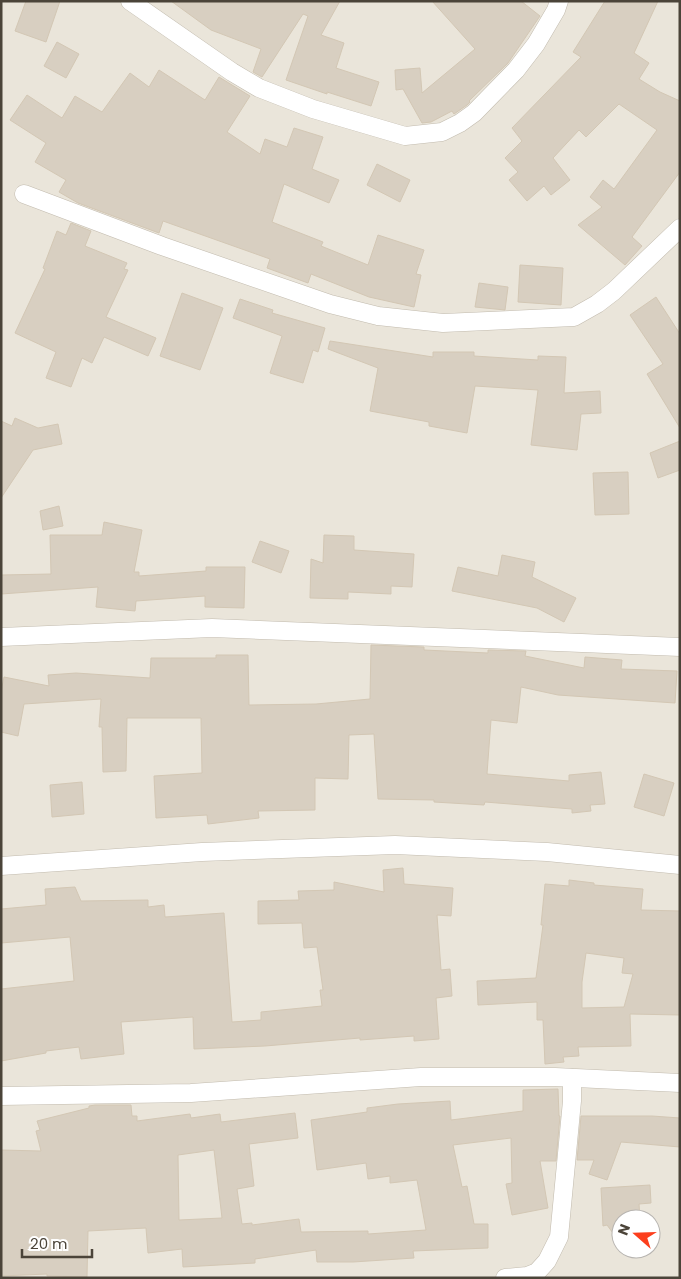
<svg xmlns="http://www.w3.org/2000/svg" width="681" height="1279" viewBox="0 0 681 1279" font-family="Poppins,sans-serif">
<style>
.residential{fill:#eae5da;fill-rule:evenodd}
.building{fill:#d8cfc1;stroke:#d3c7b4;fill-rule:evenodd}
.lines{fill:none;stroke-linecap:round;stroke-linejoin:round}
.minor-casing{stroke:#c2bbae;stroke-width:19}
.minor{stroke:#fff;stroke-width:18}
</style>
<rect width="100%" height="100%" fill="#f6f3ec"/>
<path class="residential" d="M1 1H680V1278H1ZM621 1219H651V1249H621Z"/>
<g class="building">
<polygon points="26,1 60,1 46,42 15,31"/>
<polygon points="171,1 340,1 321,35 344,43 336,68 379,82 371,106 327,92 327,94 286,80 308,16 303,14 262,77 253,72 261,49 211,30"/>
<polygon points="432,1 521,1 540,16 508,63 469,101 470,102 467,105 454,114 452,111 431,122 422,123 403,89 396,90 395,70 420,68 422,93 475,49"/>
<polygon points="605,1 658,1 634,53 649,63 639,79 660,92 680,101 680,172 632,237 642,246 625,265 578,225 602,207 590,197 603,180 614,189 657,130 619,104 586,137 579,130 553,158 570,180 551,195 544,186 527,201 509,180 518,172 505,158 522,141 512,128 581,57 573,52"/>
<polygon points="57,42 79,54 66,78 44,66"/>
<polygon points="159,70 205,100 219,77 250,96 227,132 260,154 265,139 287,147 294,128 323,137 312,169 339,180 329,203 284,184 272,222 323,242 321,246 368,265 378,235 424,250 416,274 421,275 414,307 369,297 311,274 308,283 267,268 270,259 163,221 159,233 78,203 59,192 66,180 35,162 46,143 10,120 27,95 62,118 75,96 102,112 130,73 149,87"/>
<polygon points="377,164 410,180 400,202 367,185"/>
<polygon points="71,223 91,231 85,246 127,263 124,269 128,270 106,317 156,338 148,356 104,337 92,363 82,358 71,387 46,378 56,352 15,333 45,269 43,268 57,231 66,235"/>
<polygon points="520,265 563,268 561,305 518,302"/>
<polygon points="479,283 508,287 505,310 475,307"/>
<polygon points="182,293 223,308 200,370 160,356"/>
<polygon points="656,297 680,334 680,428 647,374 663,364 630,315"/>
<polygon points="240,299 273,310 272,313 325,328 318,352 313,350 303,383 270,373 282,336 233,318"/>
<polygon points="330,341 433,357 433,352 474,352 474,356 538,360 538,356 566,357 564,393 600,391 601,413 581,414 577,450 531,445 538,390 475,386 467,433 429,426 429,422 370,411 378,368 328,349"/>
<polygon points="15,418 38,428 58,424 62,444 33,450 1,498 1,421 12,426"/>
<polygon points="680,441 680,470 658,478 650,453"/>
<polygon points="628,472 629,514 595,515 593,473"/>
<polygon points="59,506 63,526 43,530 40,511"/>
<polygon points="104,522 142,530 134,572 139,572 139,576 206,571 206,567 245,567 244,608 205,607 205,596 136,601 135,611 96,607 98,587 1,594 1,575 51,574 50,535 102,535"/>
<polygon points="324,535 354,536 354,550 414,554 412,587 391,586 391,594 348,592 348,599 310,598 311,559 323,563"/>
<polygon points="260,541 289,551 281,573 252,562"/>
<polygon points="502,555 535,562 532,577 576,598 564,622 537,608 452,591 458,567 498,576"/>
<polygon points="371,645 424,647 424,650 488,653 488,650 526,651 525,656 584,668 585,657 622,660 621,669 677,671 675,703 558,695 521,687 517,723 491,720 487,774 569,781 569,775 601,772 605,804 590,805 591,811 572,813 572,809 485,802 484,805 434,802 434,800 378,799 374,734 349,735 348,779 315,778 315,810 258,811 259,818 208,824 207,815 156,818 154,776 202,773 201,718 127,718 126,771 103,772 102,727 99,727 101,699 24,704 18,736 1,732 1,692 4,677 49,686 48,675 76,673 150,678 151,658 216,658 216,655 248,655 249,705 316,704 370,699"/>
<polygon points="644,774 674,783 664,816 634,807"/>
<polygon points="82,782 84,814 52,817 50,785"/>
<polygon points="403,868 404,884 453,888 451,916 437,915 441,970 450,969 452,996 436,998 439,1039 414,1041 414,1036 360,1040 360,1038 265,1046 194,1049 193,1017 121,1022 124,1054 81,1059 79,1047 46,1051 46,1053 1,1061 1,989 74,981 70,937 1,943 1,909 46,905 45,889 75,887 81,901 148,900 148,907 164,905 165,917 224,913 232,1022 261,1020 261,1012 322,1006 320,990 323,990 317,947 304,948 302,923 258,924 258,901 299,900 298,891 334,890 334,882 384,892 383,870"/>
<path d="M569 880 594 883V885L643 889 641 910 680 911V1015L630 1014 631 1046 578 1047 579 1056 563 1057 564 1062 545 1064 543 1020H537V1002L478 1005 477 981 536 978 543 925H541L545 884 569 886ZM586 953 624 958 622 973 633 974 624 1007 582 1008V982Z"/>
<path d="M558 1089 559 1116H560L556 1161H540L548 1208 512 1215 506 1184 512 1183 511 1138 453 1145 462 1187 467 1186 474 1224H488V1248L413 1251 414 1258 353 1262H317L316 1250 255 1259V1263L183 1267 182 1249 148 1253 146 1228 88 1231 87 1277 47 1276V1274L1 1276V1150L41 1151 36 1131 40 1130 37 1121 89 1108V1106L95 1105H131L132 1116H137V1121L190 1114 191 1118 220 1114 221 1122 295 1113 298 1138 249 1144 254 1186 237 1189 242 1224 252 1223V1225L299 1219 301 1232 368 1231V1234L426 1230 417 1180 390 1183V1176L368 1179 366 1163 317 1170 311 1120 367 1112V1108L398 1104 450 1101 451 1120 523 1111V1090ZM214 1150 222 1218 179 1220 178 1155Z"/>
<polygon points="581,1116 652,1116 680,1118 680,1147 621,1142 607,1180 589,1174 594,1160 577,1160"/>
<polygon points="650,1185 651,1203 639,1204 640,1219 621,1219 621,1244 607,1225 603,1226 601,1188"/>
</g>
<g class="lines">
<g class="minor-casing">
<g id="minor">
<polyline points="130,1 232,72 259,88 313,109 405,136 442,132 460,123 474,113 516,70 536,44 556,10 559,1"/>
<polyline points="24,194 162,246 330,304 378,316 443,323 574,317 597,304 614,291 680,228"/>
<polyline points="1,637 212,628 680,647"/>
<polyline points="1,866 202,852 395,845 547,852 680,865"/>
<polyline points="1,1096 191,1093 421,1077 555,1077 680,1083"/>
<polyline points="505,1278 527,1276 537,1272 547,1261 559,1237 572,1101 572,1078"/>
</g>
</g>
<use href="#minor" class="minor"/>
</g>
<rect width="681" height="1279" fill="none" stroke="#4b4439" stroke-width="5"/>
<g transform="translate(636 1234) rotate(290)"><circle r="24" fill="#ffffff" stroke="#b7b4b0"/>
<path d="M0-4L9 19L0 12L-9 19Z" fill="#fc3f1d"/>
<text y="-8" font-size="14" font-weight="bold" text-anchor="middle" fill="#4b4439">N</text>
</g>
<path d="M22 1249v8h70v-8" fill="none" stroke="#4b4439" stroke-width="2.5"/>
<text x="30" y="1249" font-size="15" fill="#4b4439" stroke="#ffffff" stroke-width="4" paint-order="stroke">20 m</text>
</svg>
